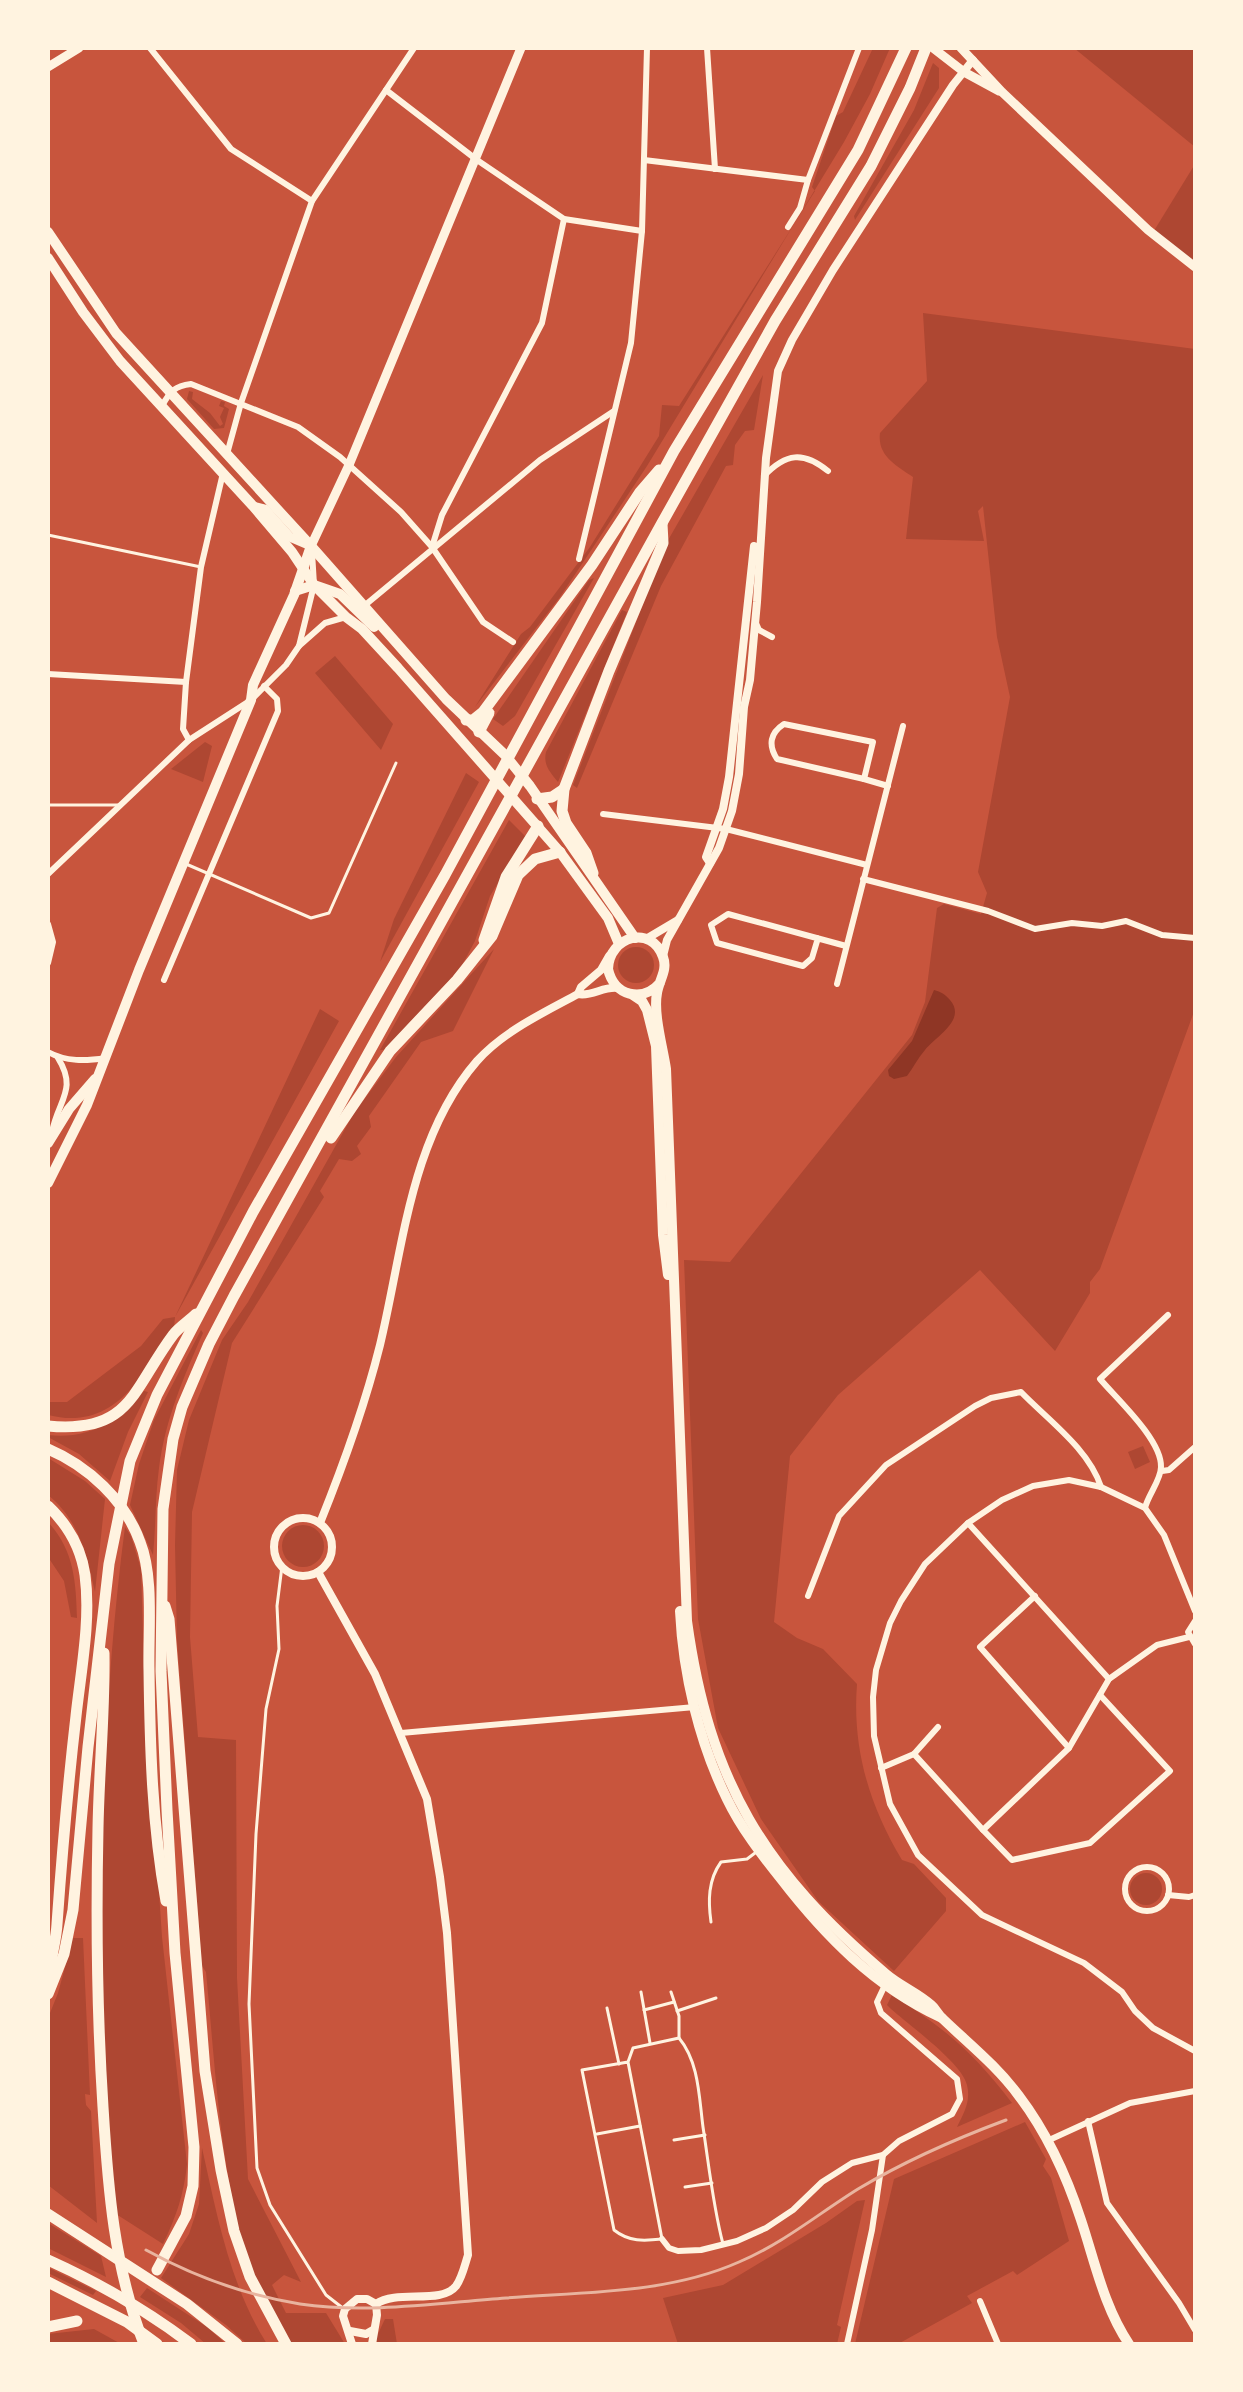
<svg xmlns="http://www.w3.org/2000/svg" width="1243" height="2392" viewBox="0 0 1243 2392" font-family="Barlow,sans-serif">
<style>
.green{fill:#ae4732}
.water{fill:#8f3625}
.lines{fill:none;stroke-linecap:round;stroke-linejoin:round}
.service{stroke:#fff3e0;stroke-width:3}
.minor{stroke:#fff3e0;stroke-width:6}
.tertiary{stroke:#fff3e0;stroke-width:8}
.secondary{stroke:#fff3e0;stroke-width:9}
.primary{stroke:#fff3e0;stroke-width:10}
.motorway{stroke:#fff3e0;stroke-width:11}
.rail{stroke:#e9b49f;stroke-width:3}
</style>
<rect width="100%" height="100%" fill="#c8553d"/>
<g class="green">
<polygon points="873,48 890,48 870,94 844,142 647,466 560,597 475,707 521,634 530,627 590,547 659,436 662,405 679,406 815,191 812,187 836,116 843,112"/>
<polygon points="1074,48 1195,48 1195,147"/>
<polygon points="933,63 939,68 939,88 855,220 854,216 914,110"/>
<polygon points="1195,164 1195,267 1152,234"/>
<path d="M923 313 1195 349V1009L1100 1269 1090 1282V1293L1055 1351 980 1270 838 1395 790 1456 774 1622 797 1638 823 1649 857 1684C852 1748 869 1805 902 1860L914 1864 946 1898V1911L894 1971 818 1901 761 1819 718 1728 698 1619 684 1260 730 1262 912 1035 925 1002 937 908 944 904 981 914 987 893 978 872 1010 697 997 637 983 506 978 511 984 541 906 539 913 477C897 466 877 456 880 433L927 381Z"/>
<polygon points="763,375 754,430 745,431 735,445 733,465 726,466 661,586 577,788 573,785 667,542"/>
<polygon points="189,391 193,392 192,399 210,413 220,426 223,424 220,417 224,408 219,406 221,401 225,402 224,406 229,409 224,428 214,429 187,399"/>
<polygon points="594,578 515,716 503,726 493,719 589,580"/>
<path d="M622 610 627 612 558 782C550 772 543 765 546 752Z"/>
<polygon points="335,656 393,724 381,750 315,673"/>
<polygon points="205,742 212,746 203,782 171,769"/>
<polygon points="466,773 479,782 380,962 394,919"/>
<polygon points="509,820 526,837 490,896 475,941 460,969 384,1050 380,1050"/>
<circle cx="636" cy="965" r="18"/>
<path d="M494 949 453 1031 421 1042 369 1116 371 1127 357 1146 361 1154 352 1161 339 1159 320 1191 324 1197 232 1343 192 1512 190 1637 198 1737 236 1740 237 1978 248 2179 301 2282 284 2275 272 2285 286 2313H326L345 2344H291C272 2313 253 2280 243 2245 219 2156 215 2063 206 1972L202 1966 177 1641 175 1545 177 1470 189 1420 222 1340 248 1302 354 1113 396 1057Z"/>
<path d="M320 1009 339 1021 175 1317 174 1328C143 1375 115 1432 48 1415V1402H67L141 1346 163 1319 175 1317Z"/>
<path d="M201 1330 203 1333C184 1376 165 1420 159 1468 155 1497 156 1526 153 1555L130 1505 139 1464 154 1420Z"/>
<path d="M144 1391 148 1392 128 1432 110 1481 79 1454 48 1437V1435C88 1440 120 1421 144 1391Z"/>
<polygon points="1143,1446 1150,1462 1135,1469 1128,1452"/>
<path d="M48 1458 85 1481 105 1499 95 1592C87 1555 79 1520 48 1495Z"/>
<path d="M48 1522C74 1550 76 1581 77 1618L71 1617 64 1581 48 1557Z"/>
<circle cx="303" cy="1546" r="21"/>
<path d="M125 1527 131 1536 141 1569 144 1667 162 1937 187 2164C184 2194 176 2217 163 2244L116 2214C105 2107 102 1999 102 1891 103 1770 109 1648 125 1527Z"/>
<circle cx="1146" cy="1889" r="16"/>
<polygon points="73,1938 83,1938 90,2095 85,2094 86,2105 91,2111 97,2223 48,2185 48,2018 58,1993"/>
<path d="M892 1995C946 2029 973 2052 1012 2103L957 2127C964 2113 971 2101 967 2085 962 2063 909 2025 891 2009L887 2005Z"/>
<polygon points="1025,2122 1046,2159 1043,2166 1051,2178 1069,2241 1017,2275 1013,2271 967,2296 972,2303 898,2344 855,2344 894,2179"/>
<path d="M202 2148C217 2215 230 2286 267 2344H247L226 2325 161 2278 189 2234 199 2204Z"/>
<polygon points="865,2200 837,2325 841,2327 837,2344 678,2344 663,2298 723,2285 826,2223 857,2201"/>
<polygon points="48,2223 101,2256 106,2277 48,2248"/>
<polygon points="48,2267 49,2268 96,2291 93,2295 48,2273"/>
<polygon points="147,2288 207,2327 226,2344 206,2344 181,2323 140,2297"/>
<polygon points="385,2319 393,2319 397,2344 377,2344 377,2336"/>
<polygon points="94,2329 121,2344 48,2344 48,2334"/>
</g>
<path class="water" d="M934 990C941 992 945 994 950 1000 967 1020 936 1036 925 1050 918 1058 913 1068 907 1076L894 1079 889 1076 888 1070 912 1041Z"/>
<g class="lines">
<g class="service">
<polyline points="48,535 201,567"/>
<polyline points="48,805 120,805"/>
<polyline points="186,864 311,918 329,913 396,763"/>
<polyline points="282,1566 277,1606 279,1649 266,1709 256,1834 249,2004 257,2168 270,2205 326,2295 344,2309"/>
<path d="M711 1922C708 1901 708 1880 721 1862L747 1859 755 1853"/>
<polyline points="641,1992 650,2043"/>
<polyline points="671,1992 679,2016 679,2038"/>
<polyline points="607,2008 619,2064"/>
<polyline points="644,2010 674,2002"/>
<polyline points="677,2011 716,1998"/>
<path d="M628 2062 582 2070 614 2230C629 2242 644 2241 662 2239L628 2062 633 2048 679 2038C699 2062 699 2097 703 2127 709 2166 713 2206 723 2244"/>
<polyline points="597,2134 640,2126"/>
<polyline points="674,2140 705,2135"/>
<polyline points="685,2187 712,2183"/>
</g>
<g class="minor">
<polyline points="150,48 231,149 312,201"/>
<polyline points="707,48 715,169"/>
<polyline points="386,90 477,160 564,219 642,231"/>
<polyline points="644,160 808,180 859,48"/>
<polyline points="788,227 800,208 808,180"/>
<path d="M162 406C170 391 175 386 191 384L298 427 340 457 401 512 432 547 483 622 513 642"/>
<polyline points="227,454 241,403 312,201 414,48"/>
<path d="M764 476C786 453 803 451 828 471"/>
<polyline points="432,547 442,515 542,323 564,219"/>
<polyline points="579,559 631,343 642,231 647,48"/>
<polyline points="364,606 540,460 614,411"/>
<polyline points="755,621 759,630 772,637"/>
<polyline points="299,646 314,585 312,552"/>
<polyline points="48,674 186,682"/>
<path d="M784 724 873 742 864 779 777 759C768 745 770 733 784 724Z"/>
<polyline points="189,740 183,729 186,682 201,567 223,473"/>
<polyline points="864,779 888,786"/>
<polyline points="603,814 726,829 867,865"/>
<polyline points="48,874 189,740 251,700 286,665 299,646 325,623 346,617"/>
<polyline points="863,879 988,911 1035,929 1072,923 1102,926 1126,921 1162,935 1195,938"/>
<polyline points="48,924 53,942 48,963"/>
<polyline points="818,938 812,958 803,966 717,943 711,925 728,914 846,946"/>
<polyline points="164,980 278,711 277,699 264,686"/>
<polyline points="837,984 903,726"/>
<path d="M48 1052C66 1062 86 1061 106 1058"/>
<path d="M52 1132C58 1100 78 1090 58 1058"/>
<polyline points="1162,1471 1169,1470 1195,1447"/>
<path d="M1145 1508C1148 1495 1161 1480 1161 1467 1162 1440 1117 1399 1100 1379L1168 1315"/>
<polyline points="968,1523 1109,1679"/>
<path d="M808 1596 839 1516 886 1465 975 1406 991 1398 1021 1392C1048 1420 1089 1449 1101 1487"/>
<polyline points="1035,1596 980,1647 1069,1748"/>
<polyline points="1195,1611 1164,1535 1145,1508 1101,1487 1069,1480 1033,1486 1002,1500 968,1523 925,1564 901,1601 890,1623 876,1670 873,1697 874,1736 890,1804 918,1855 982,1915 1084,1963 1122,1992 1135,2011 1153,2028 1195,2051"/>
<polyline points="1195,1621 1188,1632 1195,1644"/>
<polyline points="401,1733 695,1707"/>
<polyline points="914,1754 938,1727"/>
<polyline points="881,1768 914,1754 983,1830 1069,1748 1109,1679 1157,1645 1189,1637"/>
<polyline points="983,1830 1012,1860 1090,1843 1170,1771 1100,1695"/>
<circle cx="1147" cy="1889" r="22"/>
<polyline points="1168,1895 1189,1897 1195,1895"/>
<polyline points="1088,2121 1107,2203 1179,2303 1195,2330"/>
<polyline points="1047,2141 1130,2103 1195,2091"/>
<polyline points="662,2239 669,2248 678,2251 701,2250 737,2241 766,2228 793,2210 822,2182 852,2163 883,2155 899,2141 952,2114 960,2099 957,2079 881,2013 877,2002 885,1985"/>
<polyline points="980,2301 998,2344"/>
<polyline points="847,2344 872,2230 883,2155"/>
</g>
<g class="tertiary">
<polyline points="710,863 706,857 723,809 729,777 754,546"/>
<polyline points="646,939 678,920"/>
<polyline points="663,956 667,940 719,848 732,811 739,774 744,707 750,680 757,602 766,458 778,371 792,340 833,270 953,85 973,60"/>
<path d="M578 994C592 997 603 986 618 988"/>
<circle cx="303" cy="1547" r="29"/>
<path d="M320 1523C343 1466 365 1405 380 1345 403 1250 410 1138 477 1061 504 1031 543 1013 578 994L581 987 601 970 609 956"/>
<path d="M318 1572 375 1674 427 1799 440 1877 447 1933 468 2255C465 2264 462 2278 456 2286 441 2305 397 2289 376 2304"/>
<polyline points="350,2331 366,2334 373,2330"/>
<polyline points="352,2344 343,2316 345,2309 357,2299 367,2299 376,2304"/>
<polyline points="372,2344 377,2315 376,2304"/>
</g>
<g class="secondary">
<polyline points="933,48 964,72 999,91"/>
<polyline points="961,48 1002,92 1148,230 1195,267"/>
<polyline points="48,67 79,48"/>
<polyline points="253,506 265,509 290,537 311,546 349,465 521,48"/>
</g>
<g class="primary">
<polyline points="48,232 116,333 311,546 446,699 505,755 530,786 635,938"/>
<polyline points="48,258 83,312 120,361 253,506 292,552 314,585 346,617 362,629 398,668 560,852 608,918 619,944"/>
<polyline points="295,591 314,585 340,594 374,627"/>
<path d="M660 983C642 1003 614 996 608 969 609 936 652 924 663 957 668 970 659 980 657 993 653 1014 663 1048 666 1069L687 1621C709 1781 764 1871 886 1974 900 1986 918 1993 931 2005 936 2009 938 2015 943 2019 969 2044 997 2066 1019 2096 1047 2133 1067 2177 1081 2220 1095 2262 1104 2307 1129 2344"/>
<polyline points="633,995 642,1001 647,1010 656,1046 663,1235 668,1275"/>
<polyline points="48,1143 69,1109 95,1079"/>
<polyline points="48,1183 87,1105 139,970 251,700 253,685 294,595 311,546"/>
<path d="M680 1611C683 1674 699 1742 727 1799 741 1828 761 1854 781 1879 825 1936 874 1986 940 2017"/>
</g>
<g class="motorway">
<polyline points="466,720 473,720 483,712 592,565 640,492 659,470"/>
<polyline points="479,732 489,713"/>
<polyline points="537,799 552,797 564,789"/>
<polyline points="593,873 586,853 566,823 562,811 564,789 609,671 663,543 662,524"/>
<polyline points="484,940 506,877 538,826"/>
<polyline points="331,1138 390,1051 457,980 492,936 518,875 535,859 560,852"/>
<path d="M48 1426C131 1434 132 1390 173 1335 179 1327 189 1321 196 1314"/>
<path d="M48 1449C88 1466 125 1500 140 1542 154 1577 148 1631 149 1670 150 1747 152 1825 166 1901"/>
<path d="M48 1506C67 1524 81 1548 85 1575 91 1620 81 1670 76 1716 68 1785 62 1854 57 1924 56 1945 48 1963 50 1984"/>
<polyline points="165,1606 169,1619 205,2071 221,2170 234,2231 250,2277 286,2344"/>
<path d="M104 1653C105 1711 99 1770 98 1828 96 1921 97 2014 103 2107 108 2189 114 2267 144 2344"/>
<polyline points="48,1994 64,1954 73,1910 88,1747 109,1564 130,1461 157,1395 253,1212 445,875 674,451 858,150 906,48"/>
<polyline points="48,2214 187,2304 237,2344"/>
<path d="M48 2260C99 2283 146 2310 191 2344"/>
<polyline points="157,2270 186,2216 193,2186 194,2147 175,1953 167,1810 161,1671 163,1509 173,1439 182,1407 209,1344 234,1296 662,523 775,321 871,166 910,88 926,48"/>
<polyline points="48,2282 127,2322 157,2344"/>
<polyline points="48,2327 77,2321"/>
</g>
<path class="rail" d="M146 2250C195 2277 245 2295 300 2304 368 2314 438 2303 506 2298 584 2292 667 2294 739 2262 782 2244 818 2214 858 2189 905 2161 955 2139 1006 2120"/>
</g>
<rect width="1243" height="2392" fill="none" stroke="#fff3e0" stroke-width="100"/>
</svg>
